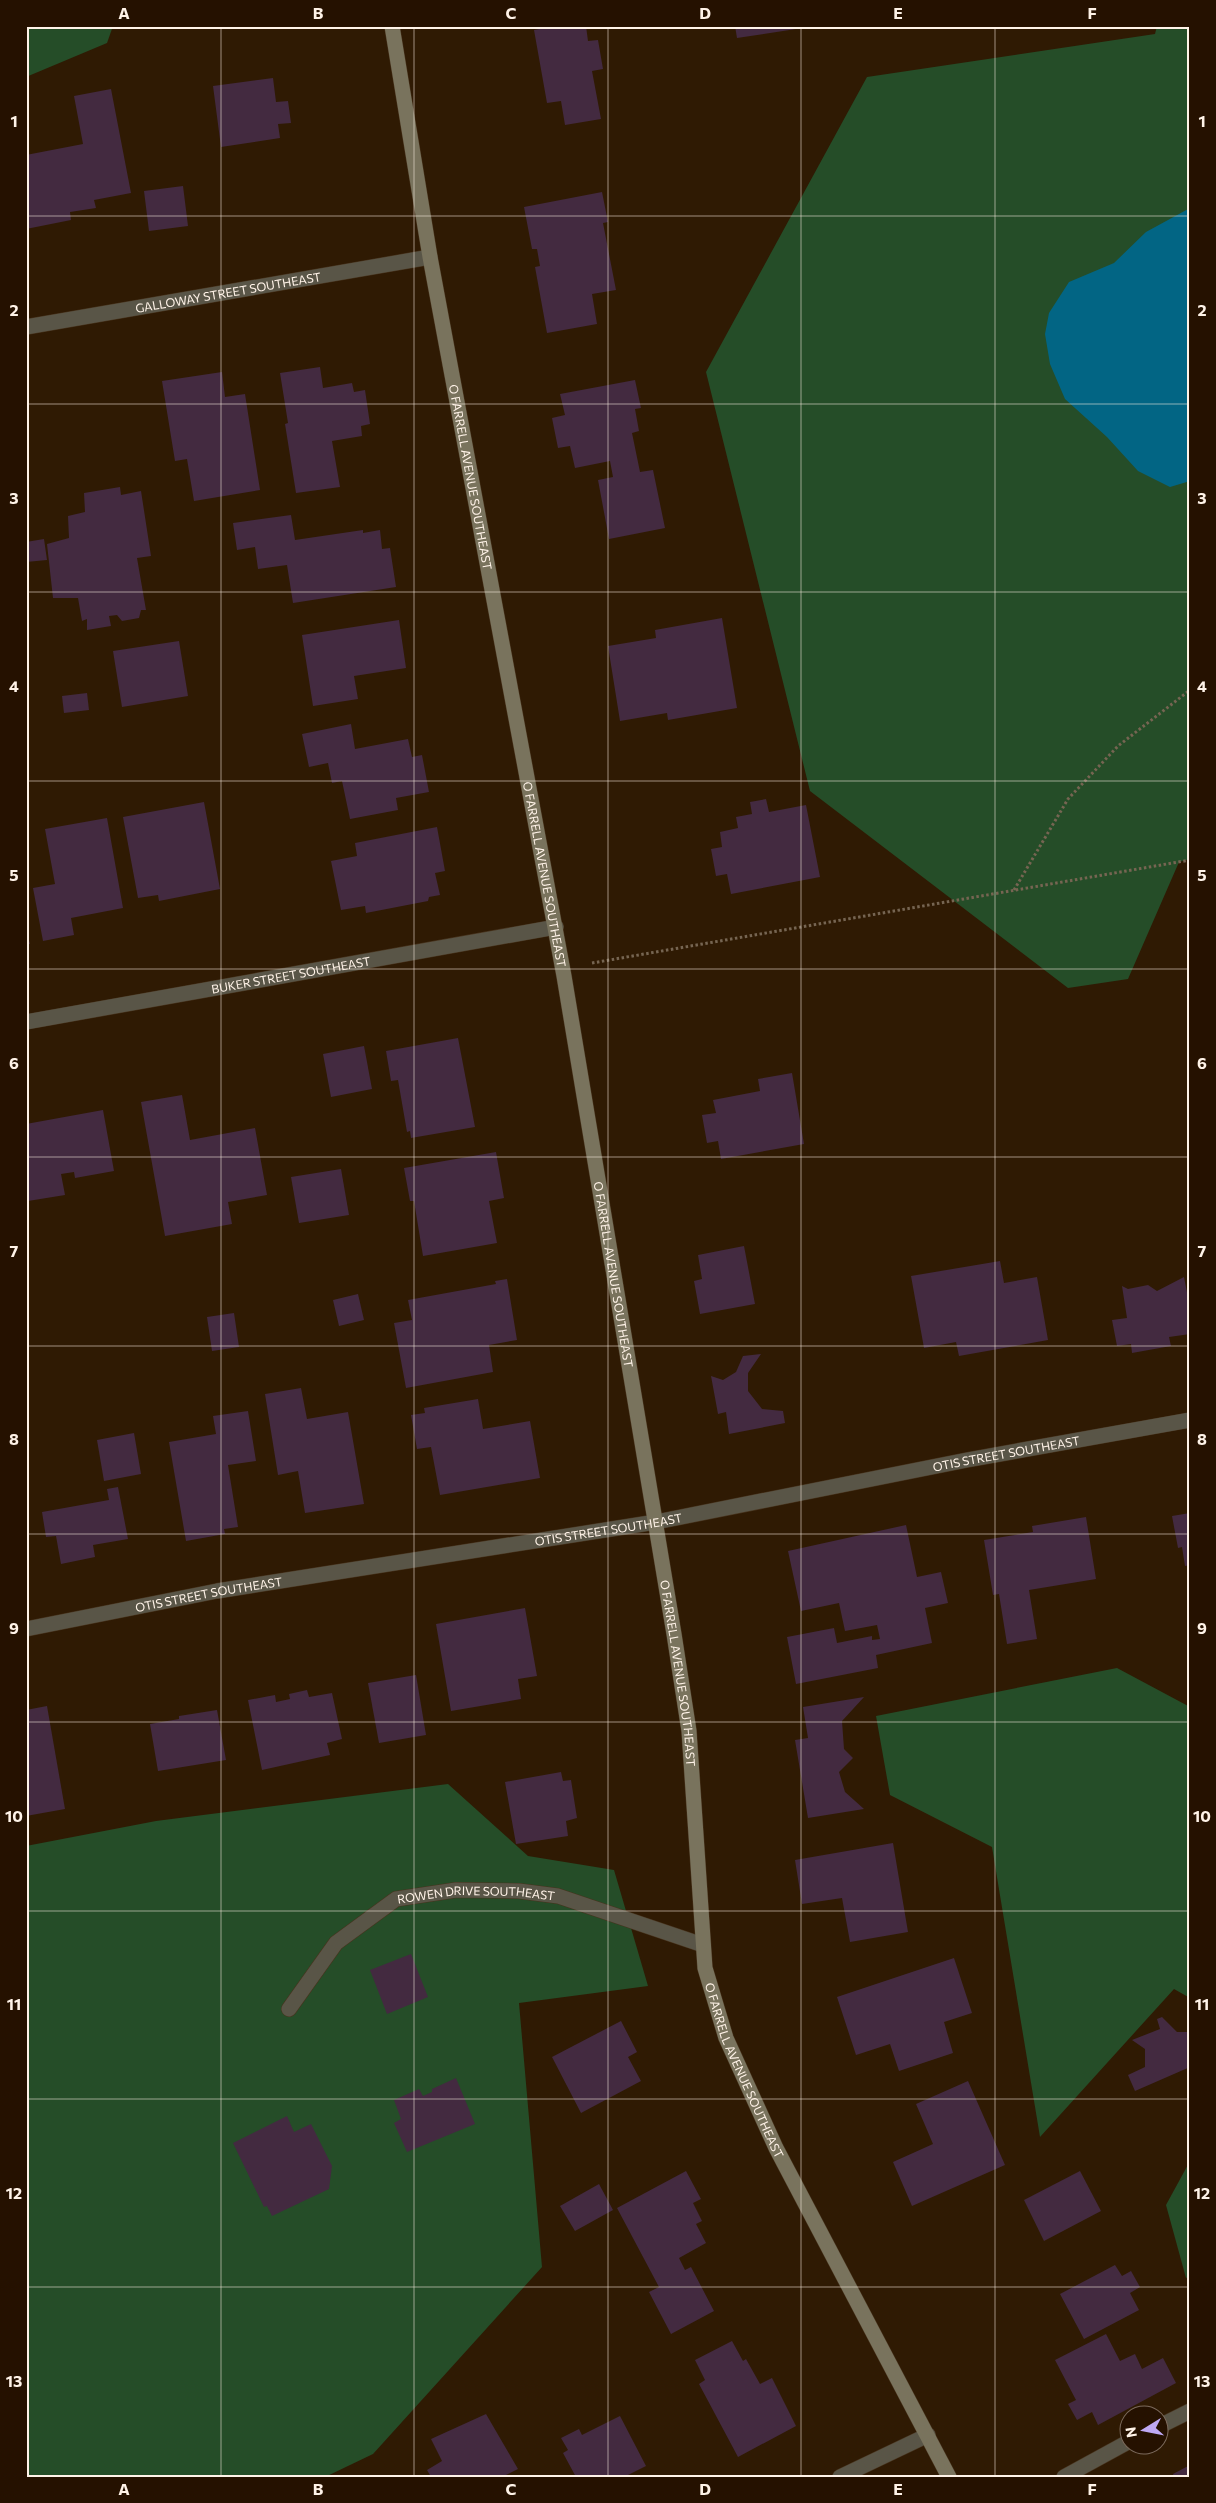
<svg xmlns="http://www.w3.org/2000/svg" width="1216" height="2503" viewBox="0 0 1216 2503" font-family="Commissioner,sans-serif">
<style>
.green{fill:#254d28}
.water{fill:#026584}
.building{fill:#432a40}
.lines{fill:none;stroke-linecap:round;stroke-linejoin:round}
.lane-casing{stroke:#48341e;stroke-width:16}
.street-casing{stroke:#48341e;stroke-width:16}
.secondary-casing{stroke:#48341e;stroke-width:16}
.path{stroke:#766552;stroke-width:3;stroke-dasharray:2.5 2.5;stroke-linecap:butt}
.lane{stroke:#595547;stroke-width:15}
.street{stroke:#595547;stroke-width:15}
.secondary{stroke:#79735d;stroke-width:15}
.grid{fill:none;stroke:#fff3e8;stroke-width:1;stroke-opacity:0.55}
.labels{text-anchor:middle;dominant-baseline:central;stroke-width:4;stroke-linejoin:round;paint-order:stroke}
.street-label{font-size:12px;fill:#fff3e8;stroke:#251100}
.neatline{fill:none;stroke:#fff3e8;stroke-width:2}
.grid-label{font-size:16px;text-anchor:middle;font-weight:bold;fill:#fff3e8}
</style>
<rect width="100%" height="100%" fill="#2f1a03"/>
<g class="green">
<polygon points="26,26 113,26 107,43 26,77"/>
<polygon points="1157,26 1190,26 1190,859 1179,862 1128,979 1068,988 810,791 706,372 867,77 1155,34"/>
<polygon points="1117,1668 1190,1707 1190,1998 1174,1989 1040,2137 992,1847 890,1795 876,1716"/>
<polygon points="448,1784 528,1856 614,1870 648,1986 519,2003 542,2267 373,2454 325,2477 26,2477 26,1846 156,1821"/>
<polygon points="1190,2161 1190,2276 1186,2278 1166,2205"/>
</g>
<polygon class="water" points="1190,208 1190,481 1170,487 1138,471 1107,437 1065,399 1050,364 1045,334 1049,313 1069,282 1114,263 1146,232"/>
<g class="building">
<polygon points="555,26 586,26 588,41 598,40 603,69 592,71 601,119 565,125 561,101 547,103 534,30"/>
<polygon points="735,26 808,26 809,27 737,38"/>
<polygon points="273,78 276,102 288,101 291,123 278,124 280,138 221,147 213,86"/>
<polygon points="111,89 131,193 94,200 96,208 70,212 71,220 26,229 26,155 83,144 74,96"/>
<polygon points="183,186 188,226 149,231 144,191"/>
<polygon points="602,192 608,222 603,223 616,290 592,294 597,324 547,333 535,267 540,266 537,249 532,249 524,207"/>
<polygon points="320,367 323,388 352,383 354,392 365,390 370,424 361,426 362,436 332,441 340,487 296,493 285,424 288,423 280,373"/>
<polygon points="222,372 225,397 245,394 260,490 194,501 187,459 175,461 162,381"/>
<polygon points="635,380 641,408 635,409 639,431 632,433 640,472 653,470 665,528 609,539 598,480 613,477 610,461 575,468 570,446 558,448 552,418 565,415 560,394"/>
<polygon points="120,487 121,495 141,491 151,556 137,558 146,610 141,610 139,618 122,621 117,615 109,616 111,626 87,630 87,619 82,621 78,598 53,598 47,544 69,538 68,516 85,512 84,493"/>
<polygon points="291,515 295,540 363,530 363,533 380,530 382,549 390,548 396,587 293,603 287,565 258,569 255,547 237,550 233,523"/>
<polygon points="44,539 47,560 26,562 26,542"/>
<polygon points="722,618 737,708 668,720 667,713 620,721 608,646 656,638 655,630"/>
<polygon points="399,620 406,668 354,676 358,699 313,706 302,635"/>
<polygon points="179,641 188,696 122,707 113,651"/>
<polygon points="87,693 89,710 64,713 62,696"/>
<polygon points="351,724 355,749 408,739 412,757 422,755 429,792 396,798 398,810 350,819 342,781 332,783 328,763 309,767 302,734"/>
<polygon points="766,799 769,812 806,805 820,877 731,894 727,874 716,876 711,849 722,847 720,832 738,828 736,817 752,814 750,802"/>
<polygon points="204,802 220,889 159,901 158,895 138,898 123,817"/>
<polygon points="107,818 123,908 71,918 74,935 43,941 33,888 55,884 45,829"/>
<polygon points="437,827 445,871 435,873 440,895 429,897 428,901 366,913 365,906 341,910 331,861 357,856 355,843"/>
<polygon points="26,929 30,944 26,944"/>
<polygon points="458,1038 475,1127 411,1138 410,1131 407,1132 398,1080 391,1081 386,1051"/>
<polygon points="364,1046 372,1089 331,1097 323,1054"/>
<polygon points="792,1073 804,1144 721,1159 718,1141 707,1143 702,1115 716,1113 713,1100 760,1091 758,1079"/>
<polygon points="182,1095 190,1140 255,1128 267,1195 228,1202 232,1224 165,1236 141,1102"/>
<polygon points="103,1110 114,1171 75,1178 74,1172 61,1174 65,1195 28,1201 26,1188 26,1124"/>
<polygon points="496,1152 504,1198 489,1201 497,1243 423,1256 414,1201 410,1201 404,1168"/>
<polygon points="341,1169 349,1215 299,1223 291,1177"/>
<polygon points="744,1246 755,1304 700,1314 694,1281 702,1279 698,1255"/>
<polygon points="1000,1261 1004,1283 1037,1277 1048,1340 959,1356 956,1342 924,1348 911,1276"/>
<polygon points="1184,1277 1190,1308 1190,1334 1169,1337 1171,1346 1132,1353 1131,1344 1117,1346 1112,1320 1127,1318 1122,1286 1128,1289 1148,1285 1157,1291"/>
<polygon points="507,1279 517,1340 489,1345 493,1372 406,1388 394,1323 412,1320 408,1300 496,1284 495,1281"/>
<polygon points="358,1294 364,1320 339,1326 333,1300"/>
<polygon points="234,1313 239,1347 212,1351 207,1317"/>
<polygon points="761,1354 748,1373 748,1391 762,1409 783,1411 785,1423 729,1434 726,1412 718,1414 711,1376 723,1380 736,1372 743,1356"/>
<polygon points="301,1388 307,1419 348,1412 364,1504 305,1513 298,1471 278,1475 265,1394"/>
<polygon points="478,1399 483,1429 530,1421 540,1478 440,1495 431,1447 417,1449 411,1415 425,1413 424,1408"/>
<polygon points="248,1411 256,1461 228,1465 238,1527 224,1529 225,1534 186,1541 169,1442 216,1434 213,1416"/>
<polygon points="134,1433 141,1474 104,1481 97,1440"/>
<polygon points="118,1487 128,1539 93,1545 95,1557 61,1564 56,1536 46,1537 42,1512 109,1500 107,1489"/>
<polygon points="1190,1513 1190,1565 1185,1566 1182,1547 1178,1548 1172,1516"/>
<polygon points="1086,1517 1096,1579 1029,1590 1037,1639 1007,1644 999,1594 993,1595 984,1540 1033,1532 1032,1526"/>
<polygon points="906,1525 917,1577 941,1572 948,1603 925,1608 932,1643 876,1655 878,1668 796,1684 787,1637 834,1628 837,1643 872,1636 872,1640 880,1639 877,1625 845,1631 839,1603 801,1611 788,1551"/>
<polygon points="525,1608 537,1676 518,1679 521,1699 451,1711 436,1624"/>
<polygon points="416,1675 426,1735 379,1743 368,1683"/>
<polygon points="307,1690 309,1697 332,1693 342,1739 327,1743 330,1755 262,1770 248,1700 275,1695 276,1702 290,1699 289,1694"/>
<polygon points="864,1697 842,1721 844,1749 853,1758 839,1772 845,1792 864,1809 808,1818 795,1740 808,1738 803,1707"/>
<polygon points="47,1706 65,1809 26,1816 26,1710"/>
<polygon points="217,1710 226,1760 158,1771 150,1724 179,1719 179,1716"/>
<polygon points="561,1772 563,1781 571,1780 577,1818 566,1821 568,1836 516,1844 505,1782"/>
<polygon points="893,1843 908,1932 850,1942 842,1898 802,1904 795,1860"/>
<polygon points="411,1954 428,1997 387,2014 370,1970"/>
<polygon points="954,1958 972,2013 944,2022 953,2053 899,2071 890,2044 856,2055 837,1997"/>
<polygon points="1162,2017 1177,2032 1190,2032 1190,2067 1135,2091 1128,2075 1145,2067 1145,2049 1132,2040 1160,2029 1157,2019"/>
<polygon points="621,2021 637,2052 628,2057 641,2081 581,2113 552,2057"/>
<polygon points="456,2078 475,2124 407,2152 394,2123 401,2119 394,2100 419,2089 423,2096 432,2092 432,2089"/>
<polygon points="968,2081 1005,2165 912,2206 893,2162 933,2144 916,2104"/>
<polygon points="287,2116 294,2132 311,2124 332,2166 329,2189 272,2216 267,2206 264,2207 233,2143"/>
<polygon points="686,2171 701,2199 693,2203 702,2221 696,2224 706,2243 679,2258 685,2270 691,2267 714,2311 671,2334 649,2292 659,2287 617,2208"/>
<polygon points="1080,2171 1101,2211 1044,2241 1024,2200"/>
<polygon points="599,2184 613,2210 575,2231 560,2206"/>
<polygon points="1115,2265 1122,2276 1131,2271 1140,2287 1130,2293 1139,2310 1084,2339 1060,2294"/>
<polygon points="1106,2334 1120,2361 1135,2354 1142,2369 1163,2358 1176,2383 1098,2425 1092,2412 1077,2420 1068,2404 1076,2400 1055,2360"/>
<polygon points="732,2341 743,2361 746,2359 760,2384 772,2378 796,2426 738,2457 699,2384 705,2380 695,2360"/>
<polygon points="486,2414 518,2469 502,2477 431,2477 427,2470 442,2461 431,2439"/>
<polygon points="620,2416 646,2466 624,2477 576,2477 563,2453 568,2450 561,2438 579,2429 582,2435"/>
<polygon points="1190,2465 1190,2477 1174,2477 1173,2474"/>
</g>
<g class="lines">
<g class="lane-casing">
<g id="lane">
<polyline points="1158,2427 1190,2411"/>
<polyline points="1064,2477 1128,2442"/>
</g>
</g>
<g class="street-casing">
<g id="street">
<path id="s1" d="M26 327 430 257"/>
<path id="s2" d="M26 1022 556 927"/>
<path id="s3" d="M26 1629 217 1591 656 1522 967 1460 1190 1420"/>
<path id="s4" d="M289 2009 336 1943 396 1899 456 1890 519 1891 558 1896 703 1945"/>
<polyline points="840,2477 928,2435"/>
</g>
</g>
<g class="secondary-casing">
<g id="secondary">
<path id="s5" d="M392 26 430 257 564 976 674 1634 689 1731 705 1968 726 2038 776 2148 949 2477"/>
</g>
</g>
<g class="path">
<polyline points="1014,890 1068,799 1118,746 1190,690"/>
<polyline points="592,963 1190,860"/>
</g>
<use href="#lane" class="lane"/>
<use href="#street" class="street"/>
<use href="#secondary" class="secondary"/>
</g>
<path class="grid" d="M221 26V2477M414 26V2477M608 26V2477M801 26V2477M995 26V2477M26 216H1190M26 404H1190M26 592H1190M26 781H1190M26 969H1190M26 1157H1190M26 1346H1190M26 1534H1190M26 1722H1190M26 1911H1190M26 2099H1190M26 2287H1190"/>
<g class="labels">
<g class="street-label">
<text stroke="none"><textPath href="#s1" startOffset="205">GALLOWAY STREET SOUTHEAST</textPath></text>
<text stroke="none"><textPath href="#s5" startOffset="458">O FARRELL AVENUE SOUTHEAST</textPath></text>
<text stroke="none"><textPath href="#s5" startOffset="862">O FARRELL AVENUE SOUTHEAST</textPath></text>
<text stroke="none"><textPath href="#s2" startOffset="269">BUKER STREET SOUTHEAST</textPath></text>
<text stroke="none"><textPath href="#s5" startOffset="1268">O FARRELL AVENUE SOUTHEAST</textPath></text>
<text stroke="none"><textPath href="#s3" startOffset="996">OTIS STREET SOUTHEAST</textPath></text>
<text stroke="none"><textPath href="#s3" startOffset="591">OTIS STREET SOUTHEAST</textPath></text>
<text stroke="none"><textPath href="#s3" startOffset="186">OTIS STREET SOUTHEAST</textPath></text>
<text stroke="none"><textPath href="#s5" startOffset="1672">O FARRELL AVENUE SOUTHEAST</textPath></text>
<text stroke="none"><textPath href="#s4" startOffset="236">ROWEN DRIVE SOUTHEAST</textPath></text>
<text stroke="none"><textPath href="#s5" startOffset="2078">O FARRELL AVENUE SOUTHEAST</textPath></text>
</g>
</g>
<rect width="1216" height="2503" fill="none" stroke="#251100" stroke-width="55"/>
<g transform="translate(1144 2430) rotate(260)"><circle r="24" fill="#251100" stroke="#7c6b5d"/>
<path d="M0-4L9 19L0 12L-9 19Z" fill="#bfa9f4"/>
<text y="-8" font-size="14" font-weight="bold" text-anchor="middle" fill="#fff3e8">N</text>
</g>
<rect x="28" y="28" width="1160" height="2448" class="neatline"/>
<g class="grid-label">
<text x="124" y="19">A</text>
<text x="318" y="19">B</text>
<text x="511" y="19">C</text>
<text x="705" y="19">D</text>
<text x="898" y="19">E</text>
<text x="1092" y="19">F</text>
<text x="14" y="127">1</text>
<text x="1202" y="127">1</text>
<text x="14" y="316">2</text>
<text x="1202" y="316">2</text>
<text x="14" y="504">3</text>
<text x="1202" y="504">3</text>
<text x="14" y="692">4</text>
<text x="1202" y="692">4</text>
<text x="14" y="881">5</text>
<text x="1202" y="881">5</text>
<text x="14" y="1069">6</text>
<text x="1202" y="1069">6</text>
<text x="14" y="1257">7</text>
<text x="1202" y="1257">7</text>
<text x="14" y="1445">8</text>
<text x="1202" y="1445">8</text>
<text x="14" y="1634">9</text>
<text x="1202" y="1634">9</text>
<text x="14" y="1822">10</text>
<text x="1202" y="1822">10</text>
<text x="14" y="2010">11</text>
<text x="1202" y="2010">11</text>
<text x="14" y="2199">12</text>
<text x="1202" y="2199">12</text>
<text x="14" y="2387">13</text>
<text x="1202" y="2387">13</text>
<text x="124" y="2495">A</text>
<text x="318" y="2495">B</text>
<text x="511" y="2495">C</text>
<text x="705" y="2495">D</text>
<text x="898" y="2495">E</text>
<text x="1092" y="2495">F</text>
</g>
</svg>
